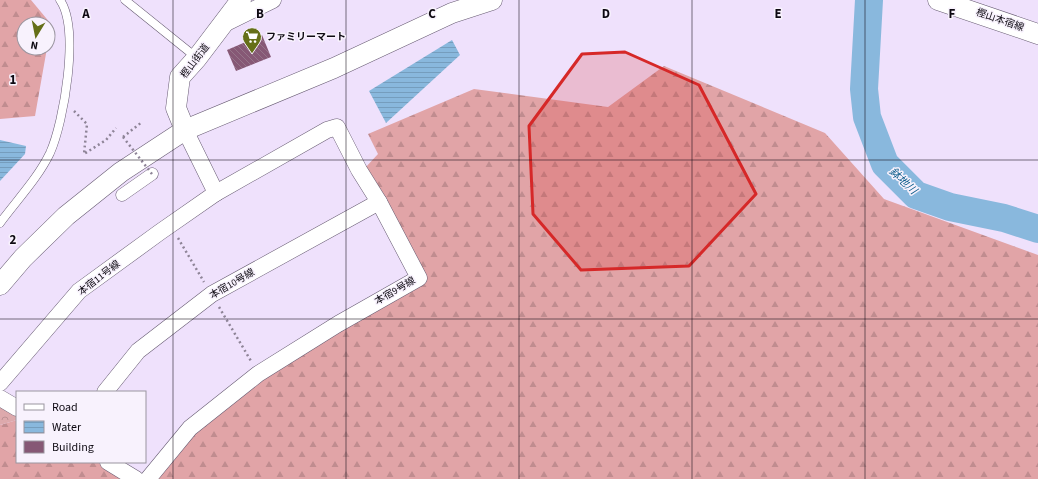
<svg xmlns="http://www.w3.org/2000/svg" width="1038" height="479" viewBox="0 0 1038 479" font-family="'Source Sans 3','Noto Sans JP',sans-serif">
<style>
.forest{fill:url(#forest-firs)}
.park{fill:url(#park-crowns)}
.water{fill:url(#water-rules)}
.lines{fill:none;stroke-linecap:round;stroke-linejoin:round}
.river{stroke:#89b8dd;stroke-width:28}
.building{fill:url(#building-back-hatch)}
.service-casing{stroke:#675b72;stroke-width:9}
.pedestrian-casing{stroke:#675b72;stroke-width:13}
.minor-casing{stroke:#675b72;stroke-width:17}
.tertiary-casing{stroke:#675b72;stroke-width:21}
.path{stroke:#8e8497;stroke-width:2.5;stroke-dasharray:2 3;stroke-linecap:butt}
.service{stroke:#fff;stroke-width:8}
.pedestrian{stroke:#fff;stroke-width:12}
.minor{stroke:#fff;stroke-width:16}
.tertiary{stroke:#fff;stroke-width:20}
.path-bridge{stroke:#8e8497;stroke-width:2.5;stroke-dasharray:2 3;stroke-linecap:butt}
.marked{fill:#d62828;fill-opacity:0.2;stroke:#d62828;stroke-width:3;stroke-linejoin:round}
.grid{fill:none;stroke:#0e0a12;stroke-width:1;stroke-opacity:0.55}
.labels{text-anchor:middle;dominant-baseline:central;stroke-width:3;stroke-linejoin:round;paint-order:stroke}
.street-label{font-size:10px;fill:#0e0a12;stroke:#f8f2fd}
.poi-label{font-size:10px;font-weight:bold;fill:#0e0a12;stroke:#f8f2fd;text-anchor:start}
.water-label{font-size:11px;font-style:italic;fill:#0d5d8b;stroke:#f8f2fd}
.grid-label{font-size:13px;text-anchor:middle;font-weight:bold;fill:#0e0a12;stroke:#f8f2fd;stroke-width:3;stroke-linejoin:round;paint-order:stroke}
</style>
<defs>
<pattern id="forest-firs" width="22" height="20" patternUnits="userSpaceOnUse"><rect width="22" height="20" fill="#e1a4a7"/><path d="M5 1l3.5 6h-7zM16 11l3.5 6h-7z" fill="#c08c8f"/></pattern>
<pattern id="park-crowns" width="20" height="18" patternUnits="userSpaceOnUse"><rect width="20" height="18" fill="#dda9ac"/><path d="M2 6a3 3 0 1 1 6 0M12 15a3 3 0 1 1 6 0" fill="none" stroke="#bc9093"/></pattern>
<pattern id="water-rules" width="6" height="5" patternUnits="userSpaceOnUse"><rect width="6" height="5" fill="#89b8dd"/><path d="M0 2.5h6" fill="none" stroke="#759dbd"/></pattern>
<pattern id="building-back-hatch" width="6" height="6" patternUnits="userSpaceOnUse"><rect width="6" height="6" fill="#865875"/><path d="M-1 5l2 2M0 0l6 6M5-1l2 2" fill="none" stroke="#957489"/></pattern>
</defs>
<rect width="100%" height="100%" fill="#efe1fc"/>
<g class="forest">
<polygon points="0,0 31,0 51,24 48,40 48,24 24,24 24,48 47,48 35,116 0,119"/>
<polygon points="664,66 825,133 884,199 1038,255 1038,479 154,479 194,434 261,379 425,281 365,168 378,154 368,134 474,89 608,107"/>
<polygon points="17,420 17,462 97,462 126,479 0,479 0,425"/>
</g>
<polygon class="park" points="0,406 17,416 17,420 0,425"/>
<g class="water">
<polygon points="452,40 460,55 386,123 369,91"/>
<polygon points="0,140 26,146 25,154 0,181"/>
</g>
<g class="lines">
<polyline class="river" points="869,0 864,89 867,117 885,164 916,195 950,207 1004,218 1038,229"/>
</g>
<polygon class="building" points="262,35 271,57 236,71 227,50"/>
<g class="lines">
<g class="service-casing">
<g id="service">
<polyline points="125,0 197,58"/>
<path d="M0 223C17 200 38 178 50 153 64 122 80 29 60 0"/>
</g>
</g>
<g class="pedestrian-casing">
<polyline id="pedestrian" points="122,195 152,174"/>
</g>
<g class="minor-casing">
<g id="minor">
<polyline points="224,24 273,0"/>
<polyline points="185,130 216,193"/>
<polyline points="0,383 79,291 160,232 216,193 327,130 337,127 359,170 379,202 419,278 338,324 258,374 190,428 148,479"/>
<polyline points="105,392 138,351 212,294 379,202"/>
<polyline points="0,398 17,408"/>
<polyline points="108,462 136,479"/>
</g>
</g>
<g class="tertiary-casing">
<g id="tertiary">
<polyline points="938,0 1038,34"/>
<polyline points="185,130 176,108 180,77 197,58 241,0"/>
<polyline points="0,285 23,258 66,216 121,172 185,130 334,68 452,13 492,0"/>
</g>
</g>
<g class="path">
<polyline points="74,111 87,124 84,154 106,140 116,128"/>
<polyline points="123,137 142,122"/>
<polyline points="178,238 204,282"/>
<polyline points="219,307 251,361"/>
</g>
<use href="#service" class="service"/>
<use href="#pedestrian" class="pedestrian"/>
<use href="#minor" class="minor"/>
<use href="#tertiary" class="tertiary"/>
<polyline class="path-bridge" points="123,137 152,174"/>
</g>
<path class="marked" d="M625 52 699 85 756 194 689 266 581 270 533 214 529 126 582 54Z"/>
<path class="grid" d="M173 0V479M346 0V479M519 0V479M692 0V479M865 0V479M0 160H1038M0 319H1038"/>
<defs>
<g id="supermarket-pin" transform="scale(1)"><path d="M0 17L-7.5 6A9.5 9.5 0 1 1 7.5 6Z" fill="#656f18" stroke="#f8f2fd"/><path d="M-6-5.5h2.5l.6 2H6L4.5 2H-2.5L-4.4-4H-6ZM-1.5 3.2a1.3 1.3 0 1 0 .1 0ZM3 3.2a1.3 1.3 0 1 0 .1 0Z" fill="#fff"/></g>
</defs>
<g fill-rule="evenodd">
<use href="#supermarket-pin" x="252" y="37"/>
</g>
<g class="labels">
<g class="street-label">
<text transform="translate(1000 20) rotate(19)">樫山本宿線</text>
<text transform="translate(195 61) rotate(-53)">樫山街道</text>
<text transform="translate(99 278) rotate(-38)">本宿11号線</text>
<text transform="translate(232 284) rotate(-30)">本宿10号線</text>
<text transform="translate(395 291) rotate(-30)">本宿9号線</text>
</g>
<g class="poi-label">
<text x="266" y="37">ファミリーマート</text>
</g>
<g class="water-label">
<text transform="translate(903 181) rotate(43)">鉢地川</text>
</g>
</g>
<g class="grid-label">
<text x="86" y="18">A</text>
<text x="260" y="18">B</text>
<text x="432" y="18">C</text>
<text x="606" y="18">D</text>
<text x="778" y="18">E</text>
<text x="952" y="18">F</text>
<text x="13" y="84">1</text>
<text x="13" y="244">2</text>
</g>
<rect x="16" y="391" width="130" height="72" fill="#f8f2fd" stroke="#9a959f"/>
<rect x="24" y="404" width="20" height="6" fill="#ffffff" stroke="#9a959f"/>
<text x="52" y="411" font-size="12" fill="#0e0a12">Road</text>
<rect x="24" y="421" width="20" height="12" fill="url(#water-rules)" stroke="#9a959f"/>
<text x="52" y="431" font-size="12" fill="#0e0a12">Water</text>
<rect x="24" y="441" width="20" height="12" fill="#865875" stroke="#9a959f"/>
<text x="52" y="451" font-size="12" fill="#0e0a12">Building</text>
<g transform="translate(36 36) rotate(190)"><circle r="19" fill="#f8f2fd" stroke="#9a959f"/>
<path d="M0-3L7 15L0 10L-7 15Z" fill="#656f18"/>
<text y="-6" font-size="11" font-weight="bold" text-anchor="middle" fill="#0e0a12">N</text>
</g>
</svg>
